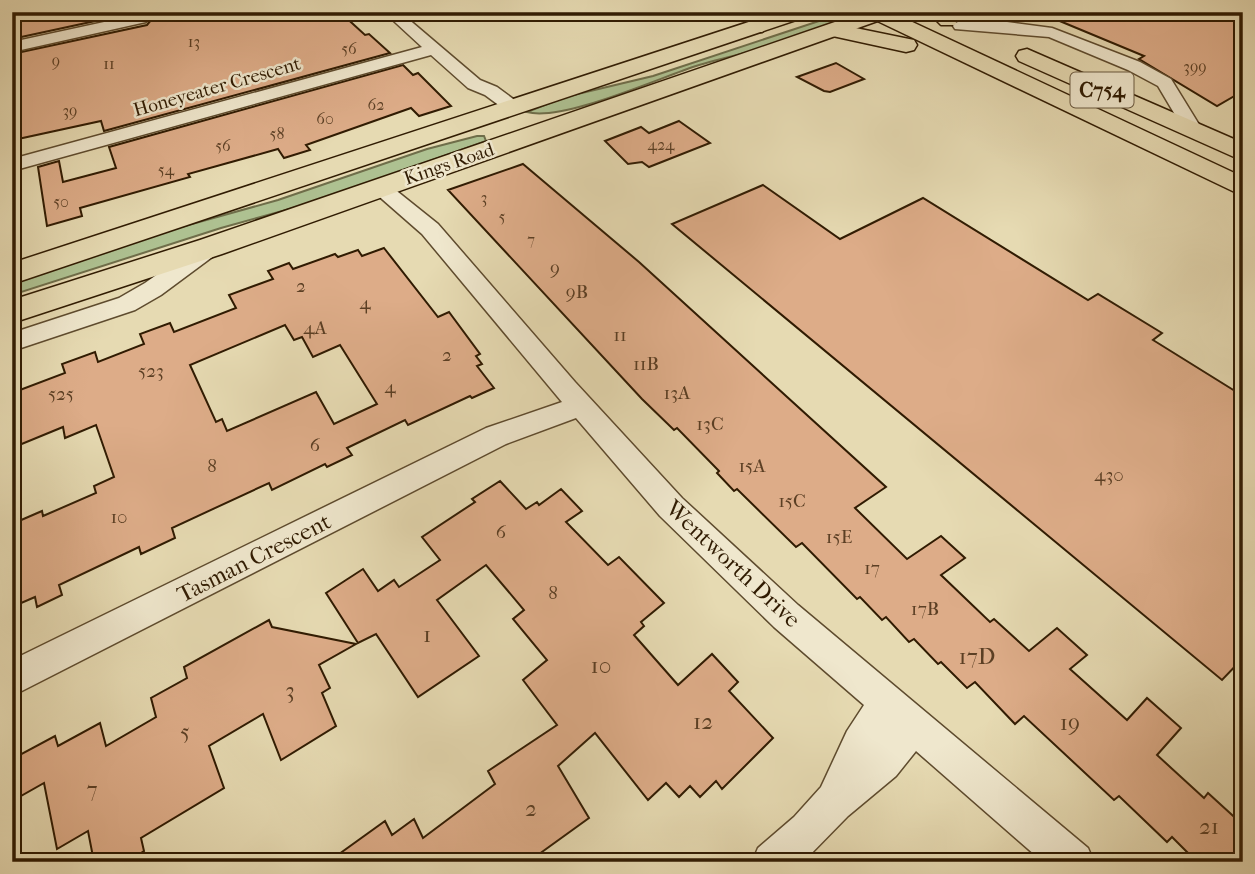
<svg xmlns="http://www.w3.org/2000/svg" width="1255" height="874" viewBox="0 0 1255 874" font-family="'IM FELL French Canon',serif">
<style>
.green{fill:#aec191;stroke:#6f6e4a;stroke-width:2}
.building{fill:#ddac88;stroke:#301b02;stroke-width:2;fill-rule:evenodd}
.lines{fill:none;stroke-linecap:round;stroke-linejoin:round}
.street-casing{stroke:#5e4b2e;stroke-width:3}
.primary-casing{stroke:#301b02;stroke-width:3}
.highway-casing{stroke:#301b02;stroke-width:3}
.street{fill:#efe7cd;fill-rule:evenodd}
.primary{fill:#e6dab2;fill-rule:evenodd}
.highway{fill:#e6dab2;fill-rule:evenodd}
.labels{text-anchor:middle;dominant-baseline:central;stroke-width:5;stroke-linejoin:round;paint-order:stroke}
.far-number-label{font-size:16px;fill:#5b3f24}
.far-street-label{font-size:19px;fill:#301b02;stroke:#efe7cd}
.number-label{font-size:19px;fill:#5b3f24}
.shield{fill:#efe7cd;stroke:#69583f;stroke-width:2}
.shield-label{font-size:21px;font-weight:bold;fill:#301b02}
.street-label{font-size:23px;fill:#301b02;stroke:#efe7cd}
.near-number-label{font-size:23px;fill:#5b3f24}
</style>
<rect width="100%" height="100%" fill="#e6dab2"/>
<filter id="stains"><feTurbulence type="fractalNoise" baseFrequency=".00286" numOctaves="4"/><feColorMatrix values="0 0 0 0 .2 0 0 0 0 .09 0 0 0 0 .02 0 0 0 .5 -.17"/></filter>
<radialGradient id="worn" r=".72"><stop offset=".6" stop-color="#630" stop-opacity="0"/><stop offset="1" stop-color="#630" stop-opacity=".3"/></radialGradient>
<g class="green">
<path d="M837 15 844 18C800 44 744 51 696 66 659 78 562 122 527 112L565 97 653 76Z"/>
<polygon points="477,136 484,136 486,141 315,202 221,228 12,295 12,282 174,229 278,200 427,149"/>
</g>
<g class="building">
<polygon points="12,12 137,12 12,39"/>
<polygon points="143,12 336,12 342,14 365,35 369,34 390,53 104,131 101,121 18,139 17,132 12,133 12,54 147,25 152,19"/>
<polygon points="1038,12 1243,12 1243,91 1217,106 1139,59 1144,56"/>
<polygon points="836,63 864,79 830,92 824,91 797,77"/>
<polygon points="403,65 413,75 418,73 451,106 419,116 411,108 306,145 310,150 284,158 278,149 188,174 190,177 80,208 82,216 47,226 38,167 59,161 63,182 116,168 109,147"/>
<polygon points="679,121 710,143 649,167 642,162 628,164 605,141 641,127 649,133"/>
<polygon points="523,164 639,262 886,487 855,508 907,559 941,536 965,558 941,575 990,622 994,619 1029,651 1057,628 1087,655 1070,669 1127,720 1147,698 1181,728 1157,755 1204,798 1208,793 1243,825 1243,862 1197,862 1172,837 1167,842 1119,796 1114,800 1024,716 1015,724 975,682 967,688 941,662 938,664 914,639 909,642 886,617 882,620 860,597 857,599 802,543 796,547 737,489 734,491 717,473 719,471 677,428 674,430 642,399 448,190"/>
<polygon points="763,185 840,239 923,198 1088,300 1098,294 1162,333 1153,340 1243,396 1243,658 1222,680 672,224"/>
<path d="M384 248 438 317 449 312 480 354 476 356 482 364 477 366 494 388 472 398 470 396 408 425 405 420 347 448 352 455 327 467 325 464 272 490 269 483 172 528 175 538 141 554 139 547 59 585 62 595 37 607 35 597 12 607V524L42 511 43 516 96 493 94 486 114 477 96 425 65 438 63 427 12 448V393L65 373 62 364 95 352 98 362 144 344 140 334 170 323 174 332 236 308 229 295 273 279 268 271 289 263 293 269 335 254 338 257 358 250 362 256ZM285 325 294 340 302 337 313 357 340 345 377 404 334 424 316 392 227 431 222 419 216 422 190 365Z"/>
<polygon points="500,481 526,509 537,502 539,505 561,489 582,511 566,522 608,565 619,557 664,603 641,622 644,626 634,635 678,685 712,654 738,682 729,691 773,738 722,789 716,781 700,797 690,786 679,797 666,783 648,800 595,733 558,766 589,818 528,862 328,862 385,821 392,835 414,819 423,838 495,784 488,771 557,725 523,680 547,660 513,619 524,610 486,565 437,600 479,656 418,697 376,634 358,643 326,593 363,569 378,591 394,580 399,587 440,560 422,537 475,502 472,499"/>
<polygon points="269,620 272,627 356,644 319,665 330,688 322,693 336,726 281,760 263,714 209,746 224,788 141,838 144,851 127,862 94,862 88,831 57,849 44,783 12,801 12,759 55,736 58,746 100,723 106,746 156,717 151,698 187,678 184,667"/>
</g>
<g class="lines">
<g class="street-casing">
<g id="street">
<polygon points="384,12 400,12 480,80 497,87 520,104 523,108 520,112 508,112 485,95 468,88 431,55 12,171 12,159 422,47"/>
<polygon points="141,14 149,19 146,22 12,52 12,42"/>
<polygon points="961,21 1007,22 1052,28 1140,62 1171,79 1203,131 1201,135 1187,135 1158,86 1128,70 1049,37 955,29 953,26 955,23"/>
<polygon points="381,182 388,184 438,224 575,382 682,498 798,605 1088,848 1094,862 1043,862 916,751 896,776 848,816 803,862 752,862 758,848 794,817 821,787 847,731 864,705 774,627 660,516 576,418 506,444 12,696 12,660 486,428 562,402 422,234 374,192 371,188 374,184"/>
<polygon points="211,240 219,242 222,247 219,252 161,295 135,310 12,351 12,333 119,298 145,283 203,242"/>
</g>
</g>
<g class="primary-casing">
<g id="primary">
<polygon points="779,12 811,12 808,16 12,284 12,263"/>
<polygon points="864,12 889,14 886,18 222,254 12,323 12,300 200,240"/>
</g>
</g>
<g class="highway-casing">
<g id="highway">
<polygon points="764,12 789,12 762,32 746,32 743,27"/>
<polygon points="864,12 891,12 1243,177 1243,196 867,16"/>
<polygon points="940,12 960,12 955,25 941,25 937,21"/>
<polygon points="836,24 914,40 917,45 914,50 906,52 828,35 825,30 828,25"/>
<polygon points="1027,49 1243,143 1243,161 1019,61 1016,56 1019,51"/>
</g>
</g>
<use href="#street" class="street"/>
<use href="#primary" class="primary"/>
<use href="#highway" class="highway"/>
</g>
<g class="labels">
<g class="far-number-label">
<text x="194" y="41">13</text>
<text x="349" y="48">56</text>
<text x="56" y="60">9</text>
<text x="109" y="63">11</text>
<text x="1195" y="66">399</text>
<text x="376" y="104">62</text>
<text x="70" y="110">39</text>
<text x="325" y="118">60</text>
<text x="277" y="133">58</text>
<text x="661" y="144">424</text>
<text x="223" y="145">56</text>
<text x="166" y="169">54</text>
<text x="484" y="197">3</text>
<text x="61" y="201">50</text>
<text x="502" y="216">5</text>
<text x="531" y="239">7</text>
</g>
<g class="far-street-label">
<text transform="translate(217 87) rotate(-16)">Honeyeater Crescent</text>
<text transform="translate(449 164) rotate(-19)">Kings Road</text>
</g>
<g class="number-label">
<text x="555" y="268">9</text>
<text x="301" y="286">2</text>
<text x="577" y="292">9B</text>
<text x="365" y="303">4</text>
<text x="315" y="328">4A</text>
<text x="620" y="335">11</text>
<text x="447" y="355">2</text>
<text x="646" y="364">11B</text>
<text x="151" y="371">523</text>
<text x="390" y="387">4</text>
<text x="677" y="393">13A</text>
<text x="61" y="394">525</text>
<text x="710" y="424">13C</text>
<text x="315" y="445">6</text>
<text x="212" y="466">8</text>
<text x="752" y="466">15A</text>
<text x="1109" y="475">430</text>
<text x="792" y="501">15C</text>
<text x="119" y="517">10</text>
<text x="501" y="532">6</text>
<text x="839" y="537">15E</text>
<text x="872" y="568">17</text>
<text x="553" y="593">8</text>
<text x="925" y="609">17B</text>
</g>
<rect class="shield" x="1070.5" y="72.5" width="63" height="35" rx="5"/>
<g class="shield-label">
<text x="1102" y="90">C754</text>
</g>
<g class="street-label">
<text transform="translate(254 558) rotate(-27)">Tasman Crescent</text>
<text transform="translate(733 564) rotate(43)">Wentworth Drive</text>
</g>
<g class="near-number-label">
<text x="427" y="634">1</text>
<text x="977" y="656">17D</text>
<text x="601" y="665">10</text>
<text x="290" y="690">3</text>
<text x="703" y="721">12</text>
<text x="1070" y="722">19</text>
<text x="185" y="731">5</text>
<text x="92" y="789">7</text>
<text x="531" y="808">2</text>
<text x="1209" y="826">21</text>
</g>
</g>
<rect width="1255" height="874" fill="none" stroke="#e6dab2" stroke-width="42"/>
<rect x="14" y="14" width="1227" height="846" fill="none" stroke="#301b02" stroke-width="3.5"/>
<rect x="21" y="21" width="1213" height="832" fill="none" stroke="#301b02" stroke-width="2"/>
<rect width="100%" height="100%" filter="url(#stains)"/>
<rect width="100%" height="100%" fill="url(#worn)"/>
</svg>
